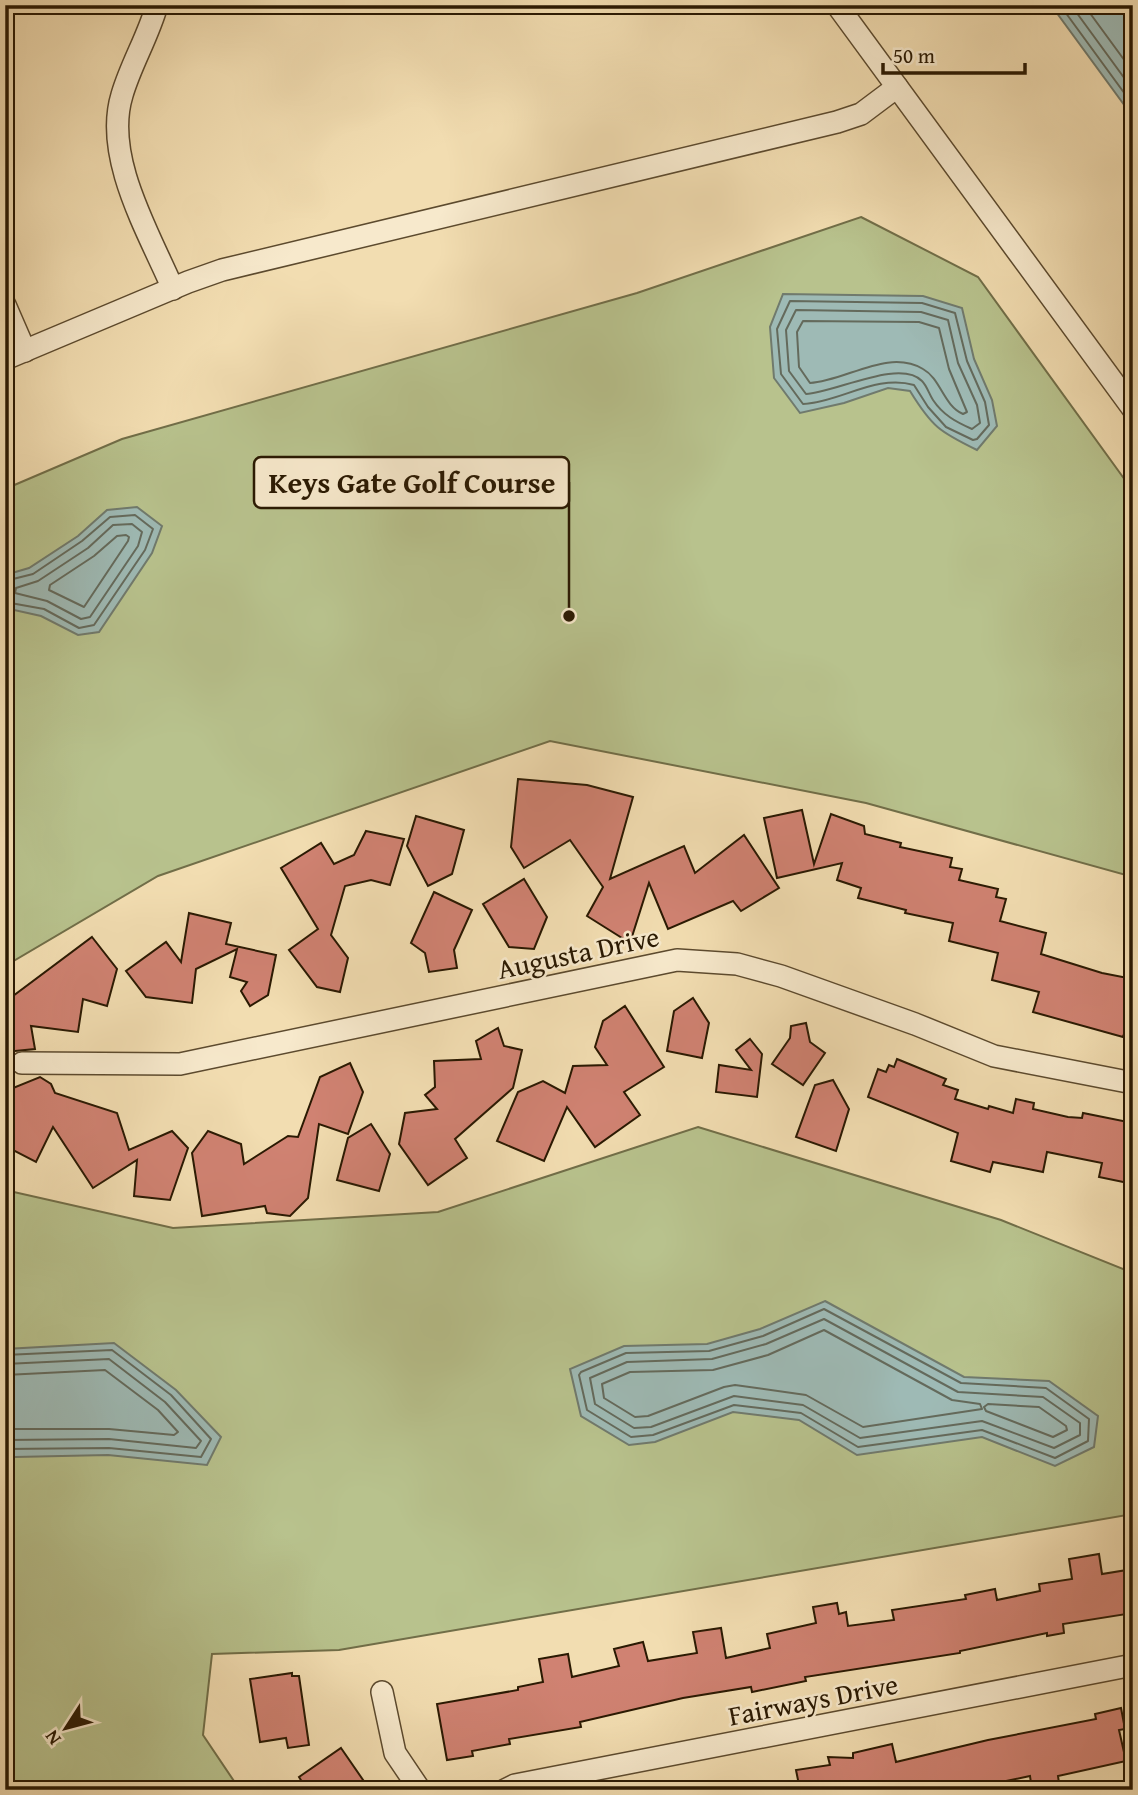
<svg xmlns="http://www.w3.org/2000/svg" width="1138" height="1795" viewBox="0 0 1138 1795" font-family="'Gentium Book Plus',serif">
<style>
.green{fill:#b8c28d;stroke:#716e48;stroke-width:2}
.water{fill:#9ebab5;stroke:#707a6d;stroke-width:2}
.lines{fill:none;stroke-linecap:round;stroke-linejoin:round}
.shore{stroke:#646a5c;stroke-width:2}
.building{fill:#d08272;stroke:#2a1902;stroke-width:2}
.minor-casing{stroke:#5c4a2e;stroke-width:24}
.minor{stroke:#f7e9cc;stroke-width:21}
.labels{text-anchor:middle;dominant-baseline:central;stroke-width:5;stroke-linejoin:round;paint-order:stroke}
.street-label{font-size:28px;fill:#2a1902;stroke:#f7e9cc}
.leader{fill:none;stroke:#2a1902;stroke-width:2.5}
.callout-dot{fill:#2a1902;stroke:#f7e9cc;stroke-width:2.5}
.callout{fill:#f7e9cc;stroke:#2a1902;stroke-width:2.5}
.callout-label{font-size:30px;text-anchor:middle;font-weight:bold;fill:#2a1902}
</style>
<rect width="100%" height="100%" fill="#f2ddb1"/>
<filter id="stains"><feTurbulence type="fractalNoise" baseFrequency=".00286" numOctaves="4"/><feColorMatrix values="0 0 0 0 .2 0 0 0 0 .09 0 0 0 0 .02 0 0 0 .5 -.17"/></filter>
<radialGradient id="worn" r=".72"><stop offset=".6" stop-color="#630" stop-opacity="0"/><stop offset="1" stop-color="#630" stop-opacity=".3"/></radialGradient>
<g class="green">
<polygon points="861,217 978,277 1133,491 1133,877 866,803 550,741 158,876 5,966 5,489 122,439 637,293"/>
<polygon points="698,1127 1001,1220 1133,1273 1133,1514 339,1650 212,1654 203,1735 240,1790 5,1790 5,1190 173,1228 438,1212"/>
</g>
<g class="water">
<polygon points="1051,5 1133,5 1133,117"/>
<path d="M783 294 923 296 962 308 974 359 992 400 997 426 977 450C940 432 932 427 910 391L888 388 844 403 800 413 774 378 770 327Z"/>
<polygon points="137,507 162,526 152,553 99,632 78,635 41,616 5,608 5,575 29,568 78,536 107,510"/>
<polygon points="825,1301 964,1377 1049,1381 1098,1416 1094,1447 1055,1466 982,1437 857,1455 799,1420 733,1412 655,1442 629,1445 581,1416 570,1369 624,1346 707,1344 760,1329"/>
<polygon points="114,1343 176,1390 221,1437 207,1465 108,1455 15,1457 5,1455 5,1349"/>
</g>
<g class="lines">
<g class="shore">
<polyline points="1060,5 1133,105"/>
<polyline points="1071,5 1133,90"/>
<polyline points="1084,5 1133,72"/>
<path d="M790 301 922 303 955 313 967 361 985 402 989 425 977 439 973 440 946 427 928 407 914 385C876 374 841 402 803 404L781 374 777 329Z"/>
<path d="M796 310 921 312 948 320 958 363 977 405 980 423 972 429C956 422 943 415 933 400 929 394 927 386 922 381 900 358 834 393 806 394L789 371 786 330Z"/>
<path d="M803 321 919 322 939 328 949 369 967 412 963 414C943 405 941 379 923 369 888 348 846 381 810 383L799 367 797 332Z"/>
<polygon points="132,524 142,532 138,546 90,617 81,619 47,601 15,593 16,588 38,581 88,548 113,525"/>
<polygon points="126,535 129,537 128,541 84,607 49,590 50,585 94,556 117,536"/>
<polyline points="5,581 33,574 82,541 110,517 135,515 153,529 145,550 94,625 79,628 44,609 5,602"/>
<polygon points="824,1309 961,1383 1046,1388 1089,1419 1088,1441 1055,1458 982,1430 858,1447 801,1413 734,1405 653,1435 631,1437 587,1410 579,1375 581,1372 626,1353 709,1351 763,1336"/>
<polygon points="824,1319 958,1392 1043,1397 1080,1423 1080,1435 1054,1448 982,1421 860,1438 803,1405 734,1396 651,1427 634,1428 595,1404 590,1378 627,1362 712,1359 766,1344"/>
<polygon points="824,1330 952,1400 980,1404 982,1409 863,1427 806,1395 735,1385 724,1387 648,1416 635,1417 604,1398 602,1384 630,1372 713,1370 768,1355"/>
<polyline points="5,1355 112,1350 171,1395 211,1439 201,1457 109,1448 5,1449"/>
<polyline points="5,1364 109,1359 165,1402 201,1441 196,1448 109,1439 5,1440"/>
<polyline points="5,1375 105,1370 158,1410 178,1432 174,1435 109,1429 5,1429"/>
<polygon points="988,1404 1039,1407 1066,1426 1067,1430 1053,1437 986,1411 984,1407"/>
</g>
</g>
<g class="building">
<polygon points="518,779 587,785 633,797 610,879 684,846 695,873 744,835 779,888 741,911 733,901 668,929 649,883 630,943 587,916 603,887 570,840 524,868 511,847"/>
<polygon points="802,810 814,864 831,814 864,826 865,834 901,843 900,847 952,858 950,867 962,869 959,880 998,889 996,897 1006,899 1000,921 1046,933 1041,954 1102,973 1133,979 1133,1036 1124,1034 1123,1037 1033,1012 1039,992 992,980 998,953 949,941 953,923 905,913 906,910 858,898 861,888 837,880 842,863 777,878 764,818"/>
<polygon points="416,816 464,830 452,874 428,886 407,846"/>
<polygon points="366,831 404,839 390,885 371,880 345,886 331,935 348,958 340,992 317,987 289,950 318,929 281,868 321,843 334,864 354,855"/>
<polygon points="524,879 547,917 534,949 509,947 483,904"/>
<polygon points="434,892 472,910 454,950 457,968 429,972 425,953 411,943"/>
<polygon points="189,913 231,923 226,944 276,955 268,995 250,1006 241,991 247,982 230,977 237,949 196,969 192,1003 146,997 126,971 166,942 181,962"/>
<polygon points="92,937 117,969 107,1006 83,999 78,1032 31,1026 35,1049 5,1052 5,1002"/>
<polygon points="693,998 709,1023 702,1058 667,1051 674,1011"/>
<polygon points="625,1006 664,1067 624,1092 640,1115 595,1147 567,1107 544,1161 497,1141 518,1092 543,1081 565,1093 573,1066 607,1065 595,1047 603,1021"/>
<polygon points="806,1023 810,1042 825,1053 803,1085 772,1064 790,1038 791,1026"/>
<polygon points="498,1028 504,1046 522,1050 513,1088 455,1139 467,1158 428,1185 399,1144 405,1113 437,1109 425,1095 435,1087 434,1061 481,1059 476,1041"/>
<polygon points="750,1039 762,1054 757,1097 716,1092 719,1065 751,1070 736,1050"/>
<polygon points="897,1059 946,1079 943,1085 958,1090 955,1099 988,1109 989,1106 1013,1113 1016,1099 1034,1103 1033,1109 1068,1117 1082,1118 1083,1113 1133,1123 1133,1184 1099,1177 1102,1163 1047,1152 1043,1172 993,1162 990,1172 951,1161 958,1133 868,1097 878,1069 886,1072 889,1065 894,1067"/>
<polygon points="350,1063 363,1092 348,1134 319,1124 308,1198 290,1216 267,1213 265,1206 202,1216 192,1153 208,1131 241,1144 244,1164 288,1136 298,1137 320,1077"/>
<polygon points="40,1077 51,1084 55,1093 117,1113 129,1150 172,1131 188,1148 170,1200 134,1196 137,1160 93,1188 53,1127 36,1162 5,1146 5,1105 13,1088"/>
<polygon points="833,1080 849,1109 836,1151 796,1137 815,1085"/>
<polygon points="371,1124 390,1154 379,1191 337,1180 348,1138"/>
<polygon points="1099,1554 1102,1574 1133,1569 1133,1613 1063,1624 1064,1633 1047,1636 1047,1633 960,1651 960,1653 805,1677 806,1681 752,1692 751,1687 683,1698 580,1722 581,1727 509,1739 510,1744 472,1751 473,1756 447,1760 437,1704 518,1690 518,1687 543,1682 539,1659 568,1654 572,1677 619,1666 614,1649 643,1642 648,1661 697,1653 693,1632 721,1628 726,1658 770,1648 767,1634 816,1623 813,1607 837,1603 839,1614 846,1612 848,1626 894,1620 892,1610 966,1599 965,1595 995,1589 997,1600 1040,1591 1039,1584 1072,1579 1069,1559"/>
<polygon points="292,1673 292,1676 299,1676 309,1745 288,1748 286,1738 260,1742 250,1679"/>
<polygon points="1121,1708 1125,1729 1119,1730 1126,1761 1058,1776 1060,1790 1032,1790 1030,1776 963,1790 800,1790 796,1770 830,1765 828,1757 853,1758 853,1753 892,1744 896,1762 988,1740 1096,1719 1095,1714"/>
<polygon points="341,1748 370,1790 307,1790 299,1777"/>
</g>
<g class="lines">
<g class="minor-casing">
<g id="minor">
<path d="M157 5C148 37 131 64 122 95 103 157 149 233 173 289"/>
<polyline points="837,5 1133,409"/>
<polyline points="5,305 25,351"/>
<polyline points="5,359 188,282 222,270 837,122 861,114 897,87"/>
<polyline points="22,1063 180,1064 677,960 737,964 781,976 915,1024 994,1056 1133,1083"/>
<polyline points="382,1692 395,1753 420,1790"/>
<polyline points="505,1790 515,1785 1133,1665"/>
</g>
</g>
<use href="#minor" class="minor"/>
</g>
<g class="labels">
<g class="street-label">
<text transform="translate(578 952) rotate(-12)">Augusta Drive</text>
<text transform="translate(813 1699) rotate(-11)">Fairways Drive</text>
</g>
</g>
<path class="leader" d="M569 616L569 482"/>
<circle class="callout-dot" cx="569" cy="616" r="7"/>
<rect class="callout" x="254" y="457" width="315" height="51" rx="7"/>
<g class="callout-label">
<text x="412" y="493">Keys Gate Golf Course</text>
</g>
<rect width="1138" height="1795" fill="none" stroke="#f2ddb1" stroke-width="28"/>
<rect x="7" y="7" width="1124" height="1781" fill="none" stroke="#2a1902" stroke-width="3.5"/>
<rect x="14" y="14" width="1110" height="1767" fill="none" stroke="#2a1902" stroke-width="2"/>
<g transform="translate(66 1728) rotate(234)" stroke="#f7e9cc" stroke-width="5" paint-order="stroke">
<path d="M0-5L12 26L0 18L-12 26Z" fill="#2a1902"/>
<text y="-10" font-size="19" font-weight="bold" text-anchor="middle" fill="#2a1902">N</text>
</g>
<path d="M883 63v10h142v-10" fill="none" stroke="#2a1902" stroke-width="3.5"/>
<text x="893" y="63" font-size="21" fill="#2a1902" stroke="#f7e9cc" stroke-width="5" paint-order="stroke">50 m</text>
<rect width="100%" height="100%" filter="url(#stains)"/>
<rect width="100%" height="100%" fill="url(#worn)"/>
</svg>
